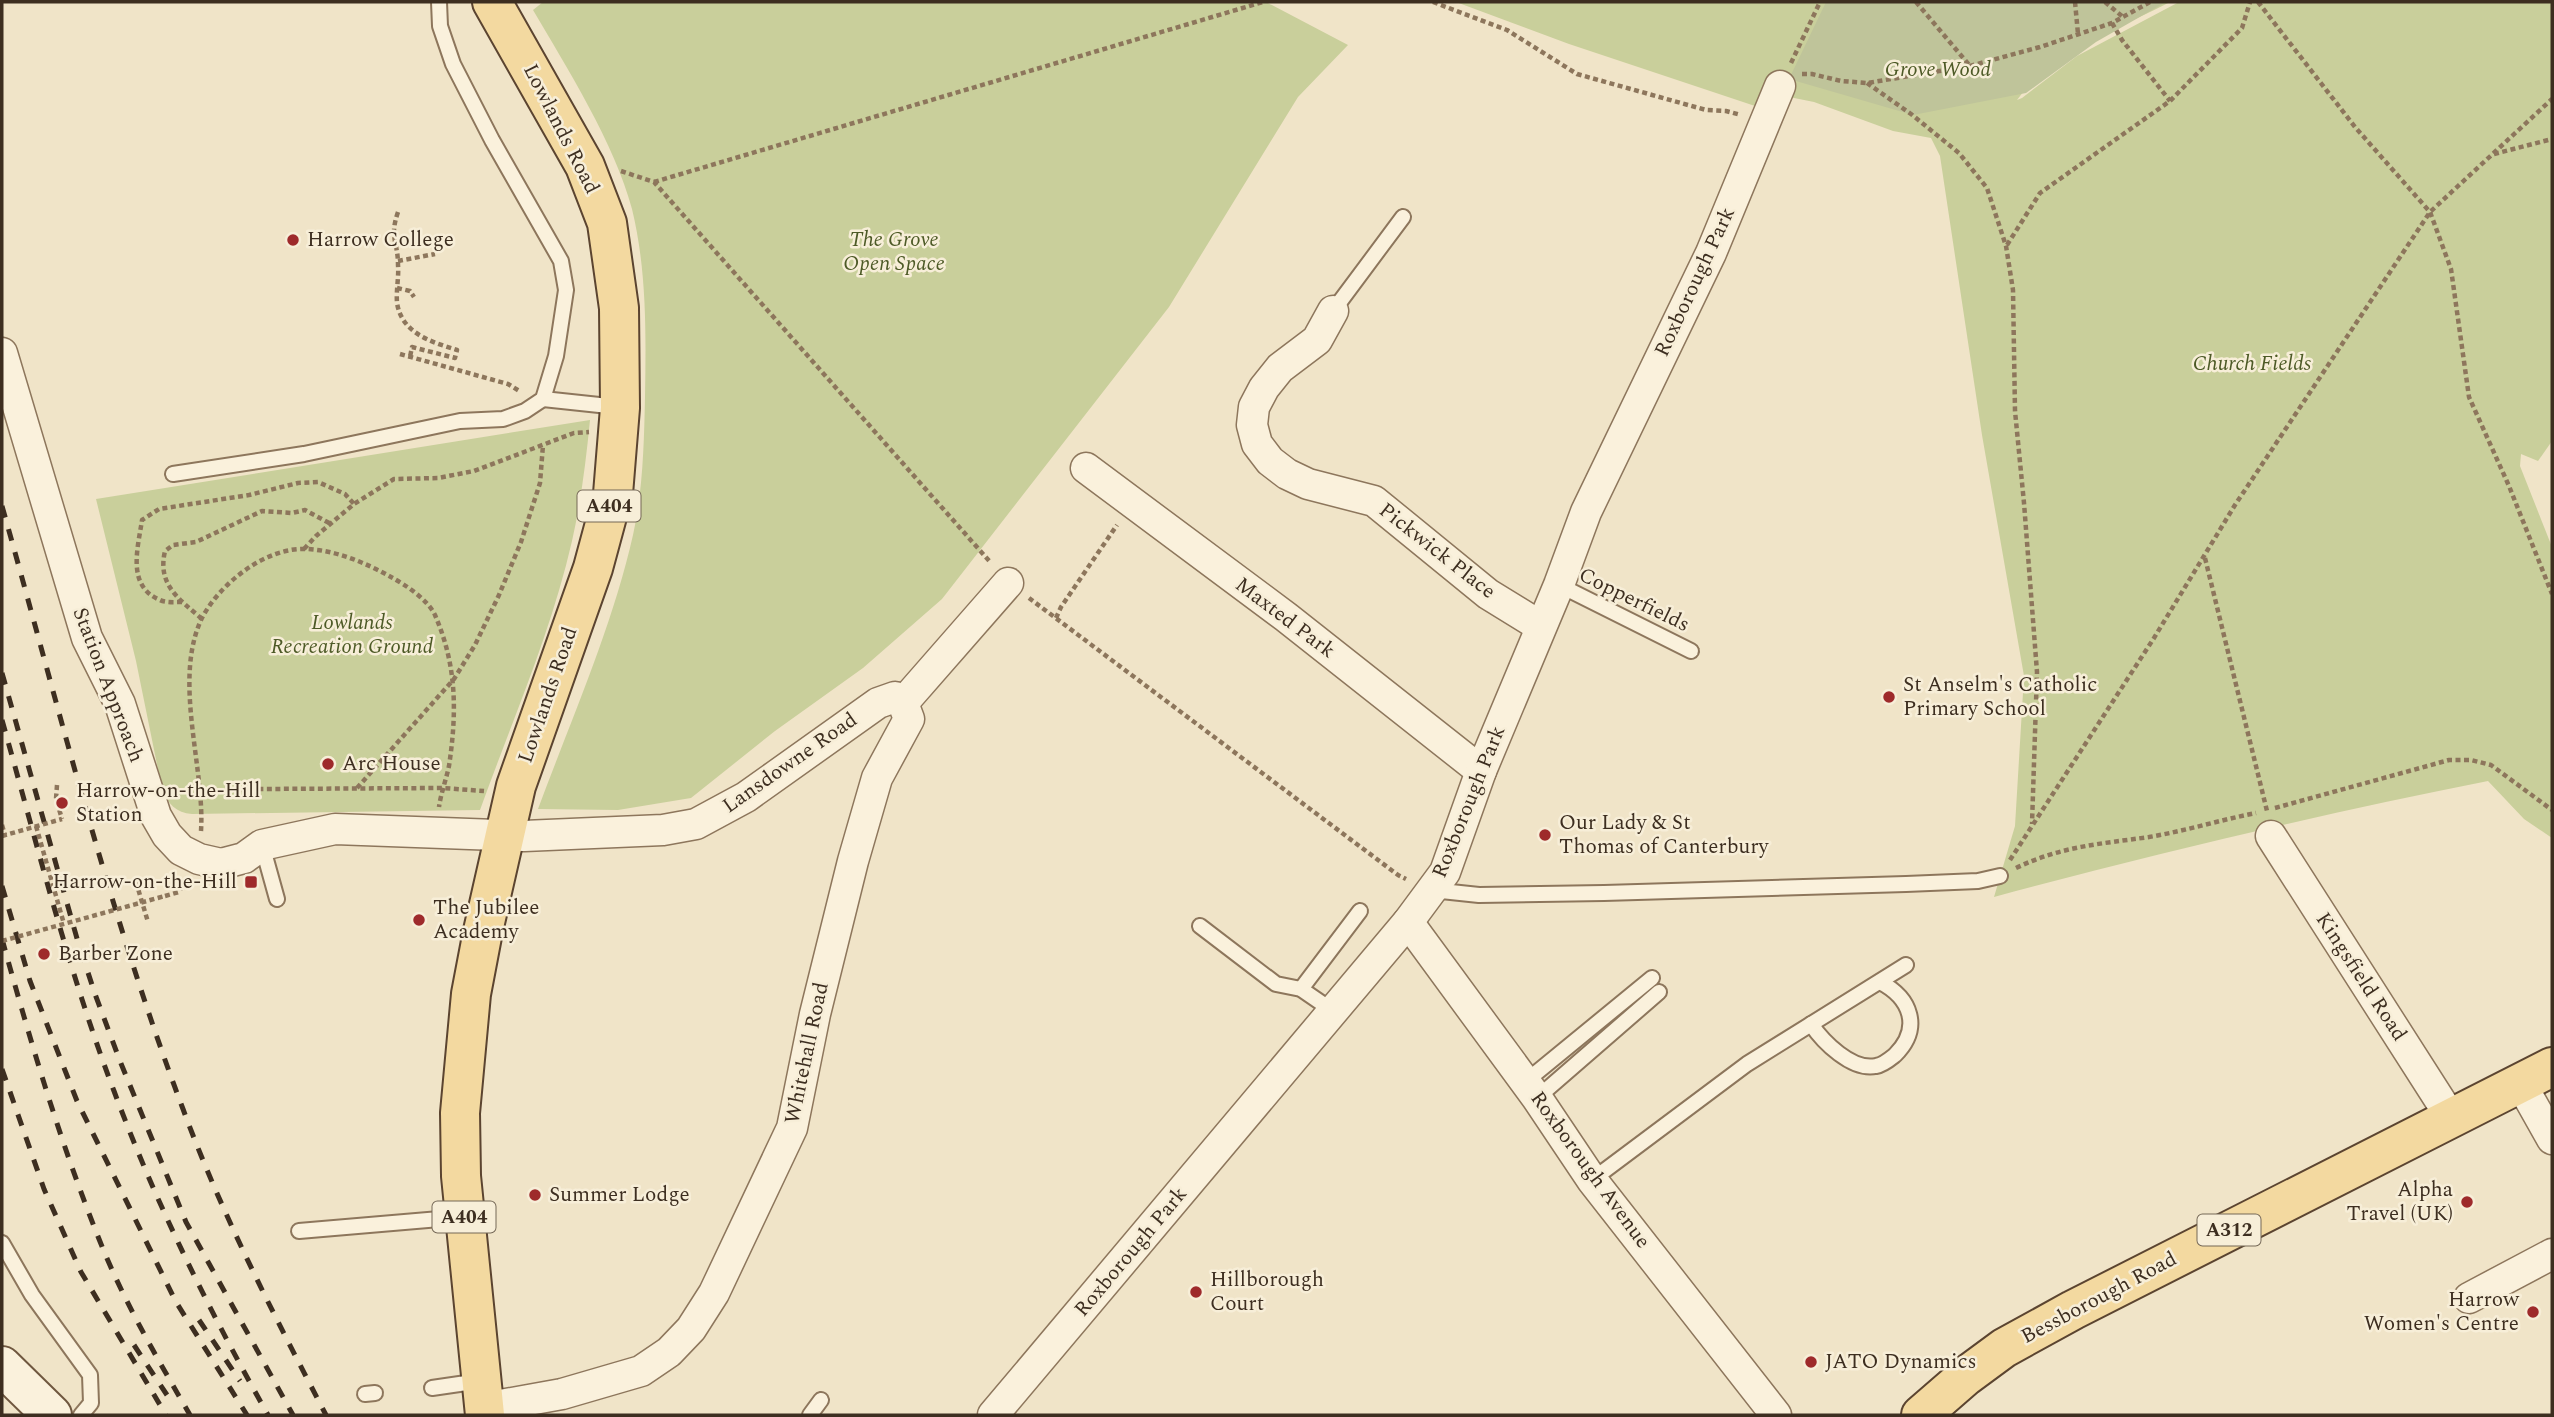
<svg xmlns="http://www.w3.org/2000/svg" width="2554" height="1417" viewBox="0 0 2554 1417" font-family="Spectral,serif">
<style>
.green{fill:#c9cf9b}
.cemetery{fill:#bfc49a}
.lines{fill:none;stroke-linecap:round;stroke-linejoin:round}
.service-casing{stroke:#8d765c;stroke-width:18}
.minor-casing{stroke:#8d765c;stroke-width:33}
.secondary-casing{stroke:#6f573f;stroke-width:42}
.primary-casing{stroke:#5b4430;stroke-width:42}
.path{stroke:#8d765c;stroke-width:4.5;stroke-dasharray:5 3.5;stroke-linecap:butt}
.service{stroke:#faf1dc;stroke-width:14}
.minor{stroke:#faf1dc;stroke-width:30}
.secondary{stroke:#faf1dc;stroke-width:38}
.primary{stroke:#f3d9a0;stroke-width:38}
.rail{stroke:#3d2e20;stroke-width:5;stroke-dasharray:12 12;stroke-linecap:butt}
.path-bridge{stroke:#8d765c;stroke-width:4.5;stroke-dasharray:5 3.5;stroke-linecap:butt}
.poi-dot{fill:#9e2a2b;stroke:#f7eed8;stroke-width:2.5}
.labels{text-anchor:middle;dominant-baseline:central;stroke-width:5;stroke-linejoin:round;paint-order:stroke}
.shield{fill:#f7eed8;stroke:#756857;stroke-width:2}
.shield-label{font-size:19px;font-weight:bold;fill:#3d2e20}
.park-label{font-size:21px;font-style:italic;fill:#4d5a26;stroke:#f7eed8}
.street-label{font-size:21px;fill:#3d2e20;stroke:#f7eed8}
.poi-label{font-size:21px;fill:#3d2e20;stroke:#f7eed8;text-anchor:start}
</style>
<rect width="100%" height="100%" fill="#f0e4c8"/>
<g class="green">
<path d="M543 2H1266L1348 45 1298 97 1169 307 942 599 863 668 775 731 691 798 618 810 538 809C571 720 612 628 633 535 643 490 644 443 645 398 646 334 647 271 632 209 615 144 567 68 533 10Z"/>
<path d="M1456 2H2170C2120 28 2050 54 2017 100L2022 98 2077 56 2179 2H2552V441L2538 461 2521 454 2520 466 2552 547V838L2524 819 2488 781C2322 814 2157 853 1994 897L2015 826 2024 676 1982 435 1940 156 1931 138 1893 131 1814 102 1765 92 1755 106 1569 44Z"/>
<path d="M590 420C586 461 581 501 572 541 551 633 512 721 480 810L192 814C176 813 168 804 162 789L136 661 96 499Z"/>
</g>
<polygon class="cemetery" points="1826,2 2166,2 2096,42 2026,93 1913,115 1789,79"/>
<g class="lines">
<g class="service-casing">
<g id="service">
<polyline points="1333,311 1403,217"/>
<polyline points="543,399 618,407"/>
<polyline points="173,474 304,454 460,421 503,419 525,411 543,399 556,356 566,290 561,261 492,140 453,64 440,26 439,2"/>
<polyline points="1559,585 1691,651"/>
<polyline points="262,845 277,899"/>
<polyline points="1432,890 1479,895 1604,893 1906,884 1978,881 2000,876"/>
<polyline points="1200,926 1276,984 1301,989 1333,1011"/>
<polyline points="1301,989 1360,911"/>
<path d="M1811 1024C1823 1042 1852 1071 1876 1066 1883 1065 1890 1059 1895 1055 1922 1028 1911 998 1880 982"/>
<polyline points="1525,1082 1652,978"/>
<polyline points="1537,1098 1659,992"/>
<polyline points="1592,1180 1747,1064 1906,965"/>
<polyline points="299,1231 463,1217"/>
<polyline points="2,1243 32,1295 90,1375 91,1403 81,1415"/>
<polyline points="432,1388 480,1381"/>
<polyline points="365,1394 375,1393"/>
<polyline points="810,1415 821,1400"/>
</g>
</g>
<g class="minor-casing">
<g id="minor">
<polyline points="1333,311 1317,340 1280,368 1264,388 1254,407 1252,425 1257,444 1270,461 1287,474 1308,484 1374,501 1488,594 1540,626"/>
<polyline points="2,353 87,638 120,704 156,816 167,835 181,850 199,859 221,864 244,858 262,845 335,829 524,836 663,830 696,824 746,797 878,703 895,697 903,703"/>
<polyline points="1086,468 1286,617 1481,771"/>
<polyline points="903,703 1008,583"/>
<polyline points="2271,836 2452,1119"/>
<polyline points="1408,922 1537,1098 1592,1180 1776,1415"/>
<polyline points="2521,1084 2552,1139"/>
<polyline points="2469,1298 2552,1254"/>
<polyline points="484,1408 562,1394 641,1371 669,1352 691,1329 714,1293 792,1128 815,1014 853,861 877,778 909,719 903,703"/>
<polyline points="993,1415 1408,922 1445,872 1481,771 1559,585 1586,512 1711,253 1780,86"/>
</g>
</g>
<g class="secondary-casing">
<polyline id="secondary" points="2,1366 52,1415"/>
</g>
<g class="primary-casing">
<g id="primary">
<polyline points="485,1415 461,1176 460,1113 471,994 483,931 516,786 593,568 613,494 620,408 619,308 607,223 585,166 492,2"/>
<polyline points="1921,1415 1966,1376 2004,1348 2073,1310 2552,1067"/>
</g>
</g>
<g class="path">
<polyline points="1433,2 1507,30 1577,74 1706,110 1726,111 1741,115"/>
<polyline points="1916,2 1970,66"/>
<polyline points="2075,2 2078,34"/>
<polyline points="2105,2 2123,17"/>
<polyline points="2258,2 2355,127 2430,212 2451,269 2469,397 2509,486 2552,594"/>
<polyline points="2112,23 2122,40 2170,101"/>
<polyline points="1791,63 1820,2"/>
<polyline points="1802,74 1812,74 1841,81 1867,83 1970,66 2040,47 2112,23 2150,2"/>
<polyline points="1867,83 1911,114 1959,153 1987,188 2006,246 2013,290 2015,411 2024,503 2037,672 2032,824"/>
<polyline points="2494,154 2552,139"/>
<polyline points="621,171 654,182 991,563"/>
<polyline points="654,182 1263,2"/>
<path d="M398 212C389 238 398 241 398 265 399 277 396 290 397 303 402 334 432 342 457 350L455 358 412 347 410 357"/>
<polyline points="2007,245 2040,193 2170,101 2242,28 2250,2"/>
<polyline points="398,261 435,254"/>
<polyline points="397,288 410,291 414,297"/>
<polyline points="400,354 508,384 521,392"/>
<polyline points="304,549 316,536 354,504 394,479 438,478 474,471 574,433 589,432"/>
<polyline points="2205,558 2267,811"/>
<polyline points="1029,598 1398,875 1406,879"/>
<path d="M182 602C176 602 166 603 160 600 126 586 138 548 142 520L159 509 249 495 298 483 318 482 345 494 354 504"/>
<polyline points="1056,618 1061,607 1117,525"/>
<path d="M202 619C179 599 157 585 165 551L173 545 196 542 262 511 292 513 305 510 331 524"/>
<polyline points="57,785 56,799 62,819"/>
<polyline points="357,788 454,679 475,645 499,595 521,542 540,483 543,445"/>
<polyline points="199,793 258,789 442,788 484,791"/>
<polyline points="2275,808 2449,760 2471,760 2491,765 2552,810"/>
<polyline points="2,825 5,835"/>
<polyline points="36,826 64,924"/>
<path d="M201 831C205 767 173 682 201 620 218 585 265 547 306 549 336 550 366 563 391 577 406 585 428 600 435 615 457 666 457 712 449 766 446 780 441 793 439 807"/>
<polyline points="2010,860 2154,638 2235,505 2430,212 2552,99"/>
<path d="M2016 868C2062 846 2100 844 2149 837 2185 831 2220 820 2256 813"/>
<polyline points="136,882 148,922"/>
<polyline points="165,896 179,892 185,881"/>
</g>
<use href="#service" class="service"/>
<use href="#minor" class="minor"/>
<use href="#secondary" class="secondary"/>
<use href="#primary" class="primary"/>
<g class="rail">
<path d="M2 506C59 708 109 913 183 1109 222 1215 274 1315 326 1415"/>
<polyline points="2,673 78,942 95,994 120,1061 186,1222 293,1415"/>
<path d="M2 720C37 844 68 970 114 1091 156 1204 209 1310 268 1415"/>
<polyline points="2,886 30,981 77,1101 176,1302 247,1415"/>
<path d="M2 939C30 1040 60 1142 99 1239 123 1300 157 1358 190 1415"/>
<polyline points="2,1069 44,1189 81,1272 166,1415"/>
<polyline points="199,1320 240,1381"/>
<polyline points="134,1345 167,1395"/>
</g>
<g class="path-bridge">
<polyline points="2,836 62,819"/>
<polyline points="2,941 165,896"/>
</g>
</g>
<g class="poi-dot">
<circle cx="293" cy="240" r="7"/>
<circle cx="1889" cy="697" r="7"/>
<circle cx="328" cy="764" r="7"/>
<circle cx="62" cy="803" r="7"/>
<circle cx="1545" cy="835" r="7"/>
<rect x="244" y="875" width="14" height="14" rx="3.5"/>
<circle cx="419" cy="920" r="7"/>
<circle cx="44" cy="954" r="7"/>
<circle cx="535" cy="1195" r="7"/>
<circle cx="2467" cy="1202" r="7"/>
<circle cx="1196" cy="1292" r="7"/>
<circle cx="2533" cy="1312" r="7"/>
<circle cx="1811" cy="1362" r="7"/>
</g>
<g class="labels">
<g class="shield">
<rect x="577.5" y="490.5" width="63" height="31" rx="5"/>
<rect x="432.5" y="1201.5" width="63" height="31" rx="5"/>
<rect x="2197.5" y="1214.5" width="63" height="31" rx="5"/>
</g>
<g class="shield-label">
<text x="609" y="506">A404</text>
<text x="464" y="1217">A404</text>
<text x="2229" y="1230">A312</text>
</g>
<g class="park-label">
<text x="1938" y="70">Grove Wood</text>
<text x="894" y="240">The Grove<tspan x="894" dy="24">Open Space</tspan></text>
<text x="2252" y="364">Church Fields</text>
<text x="352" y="623">Lowlands<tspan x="352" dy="24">Recreation Ground</tspan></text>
</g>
<g class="street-label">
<text transform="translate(561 129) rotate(63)">Lowlands Road</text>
<text transform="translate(1695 282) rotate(-65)">Roxborough Park</text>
<text transform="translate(1437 551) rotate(38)">Pickwick Place</text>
<text transform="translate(1634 600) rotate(26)">Copperfields</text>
<text transform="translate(1285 618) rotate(37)">Maxted Park</text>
<text transform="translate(108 685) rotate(69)">Station Approach</text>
<text transform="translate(548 695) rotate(-71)">Lowlands Road</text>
<text transform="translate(790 763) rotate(-35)">Lansdowne Road</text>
<text transform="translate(1469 802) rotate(-68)">Roxborough Park</text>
<text transform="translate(2361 977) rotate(57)">Kingsfield Road</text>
<text transform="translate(807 1053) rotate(-78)">Whitehall Road</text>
<text transform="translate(1590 1170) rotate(54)">Roxborough Avenue</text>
<text transform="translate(1131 1252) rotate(-50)">Roxborough Park</text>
<text transform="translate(2099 1298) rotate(-28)">Bessborough Road</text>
</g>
<g class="poi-label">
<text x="307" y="240">Harrow College</text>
<text x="1903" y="685">St Anselm's Catholic<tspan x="1903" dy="24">Primary School</tspan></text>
<text x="342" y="764">Arc House</text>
<text x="76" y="791">Harrow-on-the-Hill<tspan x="76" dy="24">Station</tspan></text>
<text x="1559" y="823">Our Lady &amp; St<tspan x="1559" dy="24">Thomas of Canterbury</tspan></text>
<text x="237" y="882" text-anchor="end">Harrow-on-the-Hill</text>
<text x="433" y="908">The Jubilee<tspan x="433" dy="24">Academy</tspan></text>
<text x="58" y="954">Barber Zone</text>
<text x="2453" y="1190" text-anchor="end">Alpha<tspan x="2453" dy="24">Travel (UK)</tspan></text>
<text x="549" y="1195">Summer Lodge</text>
<text x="1210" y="1280">Hillborough<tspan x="1210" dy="24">Court</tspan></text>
<text x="2519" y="1300" text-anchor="end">Harrow<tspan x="2519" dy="24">Women's Centre</tspan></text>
<text x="1825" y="1362">JATO Dynamics</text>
</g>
</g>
<rect width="2554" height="1417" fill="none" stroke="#3d2e20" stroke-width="7"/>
</svg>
